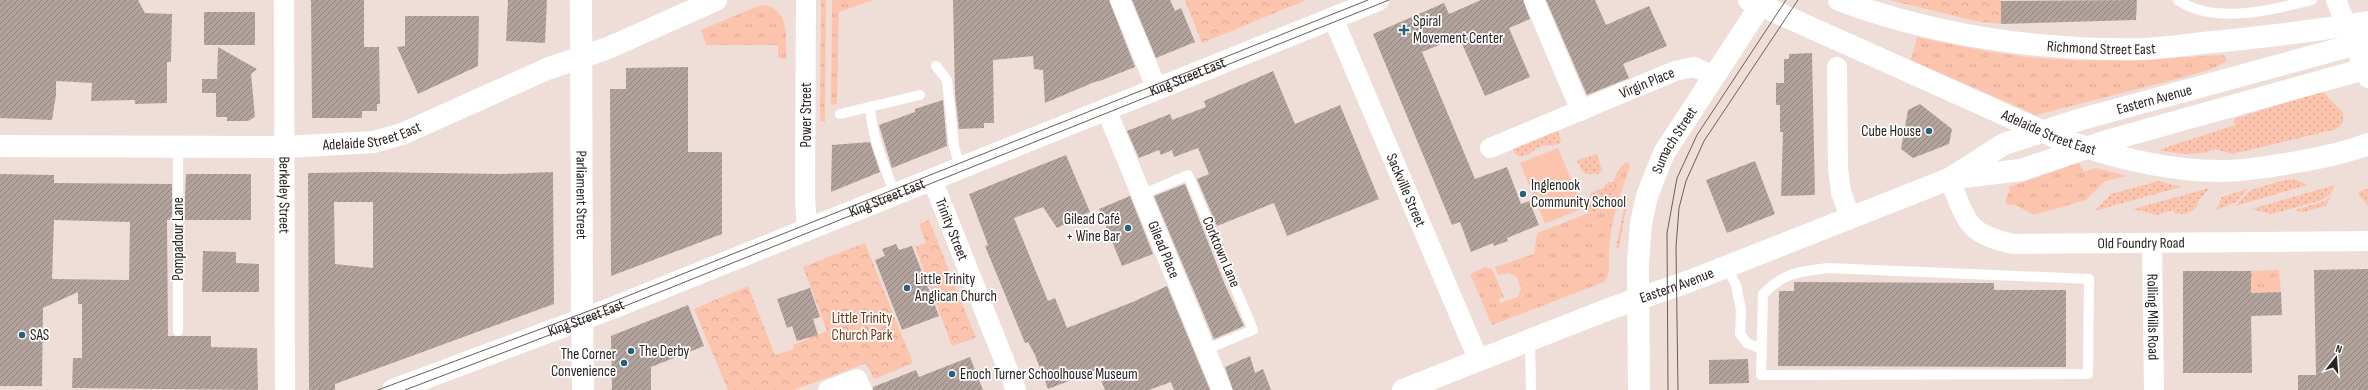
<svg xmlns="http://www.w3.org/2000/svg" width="2368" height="390" viewBox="0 0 2368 390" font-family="'Sofia Sans Condensed',sans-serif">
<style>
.grass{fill:url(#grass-tufts)}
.park{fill:url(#park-crowns)}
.garden{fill:url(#garden-dots)}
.pitch{fill:#fcc3ad}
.building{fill:url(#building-hatch);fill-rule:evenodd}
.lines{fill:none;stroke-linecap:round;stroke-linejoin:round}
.service{stroke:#fff;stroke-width:10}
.minor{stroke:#fff;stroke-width:20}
.tertiary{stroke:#fff;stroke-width:22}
.secondary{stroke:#fff;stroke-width:22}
.primary{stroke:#fff;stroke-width:22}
.motorway{stroke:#fff;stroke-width:22}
.tram{stroke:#675e5a;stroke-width:1}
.poi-dot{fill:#2b607c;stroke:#fff;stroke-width:1.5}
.labels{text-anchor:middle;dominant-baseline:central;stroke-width:3.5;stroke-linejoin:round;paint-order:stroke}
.poi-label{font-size:15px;fill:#292320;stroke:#fff;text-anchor:start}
.street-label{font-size:15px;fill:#292320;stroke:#fff}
.park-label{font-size:15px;fill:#753112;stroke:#fff}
</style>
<defs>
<pattern id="grass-tufts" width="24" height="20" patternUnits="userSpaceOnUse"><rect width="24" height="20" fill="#fcc3ad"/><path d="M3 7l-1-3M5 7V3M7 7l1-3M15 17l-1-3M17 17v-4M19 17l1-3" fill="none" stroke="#d8a795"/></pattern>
<pattern id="park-crowns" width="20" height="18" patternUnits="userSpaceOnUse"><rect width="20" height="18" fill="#fcc3ad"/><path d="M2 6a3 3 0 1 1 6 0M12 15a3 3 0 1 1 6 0" fill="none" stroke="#d8a795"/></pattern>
<pattern id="garden-dots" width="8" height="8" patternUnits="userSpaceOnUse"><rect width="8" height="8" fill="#fcc3ad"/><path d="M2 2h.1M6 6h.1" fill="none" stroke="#d8a795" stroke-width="1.8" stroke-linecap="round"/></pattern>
<pattern id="building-hatch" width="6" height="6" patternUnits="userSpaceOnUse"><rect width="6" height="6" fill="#b2a39c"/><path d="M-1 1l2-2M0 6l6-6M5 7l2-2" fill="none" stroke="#91847f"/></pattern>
</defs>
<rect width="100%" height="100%" fill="#efded8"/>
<g class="grass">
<polygon points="821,0 826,0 825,122 820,121"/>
<polygon points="832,0 873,0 839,12 837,104 831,105"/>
<path d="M766 5C790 13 786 37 786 59L778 58V45H706L701 30 758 6Z"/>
<path d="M1917 37C1958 46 1999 55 2041 58 2102 64 2163 58 2224 55L2227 61 2212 69 2177 79 2036 115 1911 60Z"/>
<path d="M1628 162 1630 167C1620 193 1611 221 1609 249 1608 261 1612 273 1604 282L1492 325 1470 274 1485 267 1492 269 1504 297 1499 299 1500 303 1518 297 1521 288 1516 276 1507 273 1498 275 1495 267 1534 254 1537 233 1617 202 1613 199C1611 187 1616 166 1628 162Z"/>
<path d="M2079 163 2084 172 2096 168 2127 176 2105 181 2086 200 2036 214C2024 214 2022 203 2007 205L2005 200 2010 191 2009 187Z"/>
<polygon points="2279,270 2281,292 2251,293 2251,271"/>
</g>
<g class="park">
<polygon points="1185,0 1306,0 1202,43"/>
<polygon points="1889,0 2001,0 2001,24 1976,21"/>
<polygon points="929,220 976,338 952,346 915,247 926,243 919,224"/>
<polygon points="865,243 913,363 874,379 866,363 794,390 728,390 694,309 748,286 775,355 794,349 793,345 827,331 803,267"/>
</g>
<g class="garden">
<polygon points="2322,91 2343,113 2343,122 2337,129 2232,154 2215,149 2205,153 2183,154 2158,150 2235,125 2234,119"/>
<path d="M1557 130 1561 140 1559 144C1553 146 1548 145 1542 146 1533 148 1526 162 1515 154L1513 148Z"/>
<polygon points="1597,154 1602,170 1598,174 1586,174 1581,170 1577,160"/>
<polygon points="2294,179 2307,185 2235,206 2251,190 2281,181"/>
<polygon points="2159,181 2181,187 2094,211 2111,194"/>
<polygon points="1608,182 1615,182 1613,199 1618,202 1589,213 1587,207 1591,193 1603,188"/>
<polygon points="2335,185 2331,193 2322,200 2272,214 2251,209"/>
<polygon points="2210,188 2196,203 2157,215 2133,209"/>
<polygon points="2247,189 2236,202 2216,210 2222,197"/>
<polygon points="2368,189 2368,206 2358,194 2360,191"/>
<polygon points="2332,194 2326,206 2303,212 2295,210 2325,201"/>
<polygon points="1626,198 1628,198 1619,248 1616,248"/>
<path d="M2199 202C2196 212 2180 218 2172 211Z"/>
</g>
<polygon class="pitch" points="1558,148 1583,208 1545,224 1520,163"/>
<g class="building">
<polygon points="0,0 138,0 145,13 172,14 171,62 167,62 167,103 135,104 135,100 91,101 92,83 56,81 56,95 52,120 0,118"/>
<polygon points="311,0 364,0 364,47 379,47 380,104 377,104 377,111 362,111 362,118 312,118"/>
<polygon points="508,0 547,0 545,43 506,41"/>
<polygon points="953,0 1109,0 1135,67 1097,82 1097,81 1045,103 1043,70 1034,69 1033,56 993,60 994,123 984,123 984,128 959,129 955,94"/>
<polygon points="1132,0 1170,0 1175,11 1181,8 1195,42 1156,58"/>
<polygon points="1481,0 1523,0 1530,19 1509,28 1530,77 1485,96 1459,37 1422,52 1475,179 1507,167 1521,204 1529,201 1539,225 1507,238 1508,241 1494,246 1493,243 1471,252 1460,222 1452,225 1373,34 1444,3 1449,14"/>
<polygon points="1546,0 1595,0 1606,25 1649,6 1667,46 1623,64 1629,78 1587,95"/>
<polygon points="2137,0 2136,20 2001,24 2001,1"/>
<rect x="204" y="12" width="51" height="33"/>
<polygon points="405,16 479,16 478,66 418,94 397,47 405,46"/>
<polygon points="218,47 257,69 251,74 255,117 248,121 227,121 227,117 216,117 216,93 202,93 202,79 217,79"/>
<polygon points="1812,53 1815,195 1781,196 1783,132 1780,132 1780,105 1776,105 1776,83 1784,83 1784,59 1789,59 1789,54"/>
<polygon points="688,67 688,152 722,152 722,234 611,276 610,89 626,89 626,68"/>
<polygon points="1273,71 1295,124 1340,105 1379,199 1287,236 1274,203 1217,226 1197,179 1209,174 1198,148 1174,157 1172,150 1161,155 1159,150 1139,158 1127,131 1170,114 1172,120 1206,107 1204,101"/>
<polygon points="943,100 947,146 892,168 879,125 915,112 915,109"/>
<polygon points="1920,104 1952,129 1949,144 1913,158 1901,149 1908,110"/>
<polygon points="870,142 880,172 831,192 832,145"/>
<polygon points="1066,155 1090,212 1057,228 1043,207 1014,218 1048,301 1055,298 1067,328 1135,301 1167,286 1210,390 1174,390 1171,382 1149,390 1105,390 1097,370 1048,389 1035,355 1028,342 1025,343 985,246 988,245 969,194"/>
<polygon points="1755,161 1775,214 1727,233 1706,180"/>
<path d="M373 172 501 174 553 172 554 304 335 384V390H309L308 173ZM334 202H373V268L335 264Z"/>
<path d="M0 174 54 175V183L172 184V220H167L168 336H211V347L257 348 258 390 72 388 73 358H82V304H78V292L43 308 42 386H0ZM54 220 130 222 129 280 52 279Z"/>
<polygon points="186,174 251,174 251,220 184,220"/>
<polygon points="1185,184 1225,285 1244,326 1214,339 1154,196"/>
<polygon points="1130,196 1153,254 1122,266 1099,209"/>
<polygon points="896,244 899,250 912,246 939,316 902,330 875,260 885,256 882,249"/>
<polygon points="203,251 236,252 236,263 259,264 259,292 202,292"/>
<polygon points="2368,269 2368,390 2298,390 2298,375 2316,375 2314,270"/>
<polygon points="2183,271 2251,271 2251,293 2281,292 2282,315 2251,316 2252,373 2183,373"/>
<polygon points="1794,282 1994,283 1994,290 2066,290 2066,367 1778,366 1779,291 1794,291"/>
<polygon points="810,288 820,317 813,319 818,335 797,341 792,326 787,328 777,299"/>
<polygon points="688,305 704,346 651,367 651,390 612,390 611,336"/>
<polygon points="1250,356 1255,373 1263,369 1271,390 1233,390 1225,367"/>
<polygon points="970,357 983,390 873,390 873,387 916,370 919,377"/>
<polygon points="1748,359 1749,383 1709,384 1709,360"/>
</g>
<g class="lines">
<g class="service">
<path d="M2178 0C2212 25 2273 10 2312 0"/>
<polyline points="936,66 947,80 954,146 960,168"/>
<path d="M870 107C872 138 884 165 895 194"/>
<polyline points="840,114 920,95"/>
<polyline points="178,146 178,331"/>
<polyline points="1141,195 1188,175 1253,330 1207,349"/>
<polyline points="1726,266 1736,285 1741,310 1740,334 1747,343 1761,349"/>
<path d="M1827 268 2089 279 2088 374 1761 375 1763 294C1785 272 1798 272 1827 268Z"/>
<polyline points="1530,340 1531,390"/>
</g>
<g class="minor">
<path id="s1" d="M284 0 285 390"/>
<polyline points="806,0 805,198 807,229"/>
<polyline points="1120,0 1157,89"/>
<polyline points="1534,0 1581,111"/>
<polyline points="2336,0 2368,78"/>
<path id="s2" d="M1333 18 1479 361"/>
<polyline points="1837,67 1838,168 1841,192 1850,217"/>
<path id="s3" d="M1106 109 1222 390"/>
<path id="s4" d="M1490 148 1675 71 1694 67 1714 76"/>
<path id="s5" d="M932 179 1016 390"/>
<path id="s6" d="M1949 179C1968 221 1964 233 2013 244L2368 241"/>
<path id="s7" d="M2152 243 2154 390"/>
<polyline points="828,390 857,379 862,390"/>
</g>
<path class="tertiary" id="s8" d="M1639 390 1638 263 1641 223 1647 196 1664 153 1764 0"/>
<g class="secondary">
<path id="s9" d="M581 0 582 319"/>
<path id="s10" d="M0 146 285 147 374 142 402 134 547 69 608 48 716 0"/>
<path id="s11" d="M393 390 610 309 1378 0"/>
</g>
<g class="primary">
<polyline points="582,319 583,390"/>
<path id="s12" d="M1403 390 1609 309 1690 281 1949 179"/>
</g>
<g class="motorway">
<path id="s13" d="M1749 0 2057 138C2111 156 2164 171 2221 171 2247 171 2272 166 2297 162 2320 158 2346 153 2368 144"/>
<path id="s14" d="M1839 0C1935 36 2042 51 2145 49 2164 48 2184 45 2203 43 2258 38 2313 31 2368 22"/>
<polyline points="1955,178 2021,170 2110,140 2368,68"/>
<path id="s15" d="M1949 179 2004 144 2082 119 2368 41"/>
</g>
<g class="tram">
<polyline points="378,390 610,303 1368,0"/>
<polyline points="405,390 610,312 1389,0"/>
<polyline points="1668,390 1667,233 1677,178 1697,135 1786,0"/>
<polyline points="1678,390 1676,247 1679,208 1686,181 1704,141 1798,0"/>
</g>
</g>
<g class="poi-dot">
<path d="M1402 24h4v4h4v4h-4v4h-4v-4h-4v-4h4z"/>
<circle cx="1929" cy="131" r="4"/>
<circle cx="1523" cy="194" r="4"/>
<circle cx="1128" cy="228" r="4"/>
<circle cx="907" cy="288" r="4"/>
<circle cx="22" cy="335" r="4"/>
<circle cx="631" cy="351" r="4"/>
<circle cx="624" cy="363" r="4"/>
<circle cx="952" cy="374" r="4"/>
</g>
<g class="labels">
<g class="poi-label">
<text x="1413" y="21">Spiral<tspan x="1413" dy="17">Movement Center</tspan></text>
<text x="1921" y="131" text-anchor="end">Cube House</text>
<text x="1531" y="185">Inglenook<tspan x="1531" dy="17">Community School</tspan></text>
<text x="1120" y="219" text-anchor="end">Gilead Café<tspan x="1120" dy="17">+ Wine Bar</tspan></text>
<text x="915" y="279">Little Trinity<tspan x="915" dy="17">Anglican Church</tspan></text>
<text x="30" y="335">SAS</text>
<text x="639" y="351">The Derby</text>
<text x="616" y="354" text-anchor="end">The Corner<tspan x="616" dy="17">Convenience</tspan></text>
<text x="960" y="374">Enoch Turner Schoolhouse Museum</text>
</g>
<g class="street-label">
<text stroke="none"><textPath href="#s14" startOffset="268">Richmond Street East</textPath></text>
<text stroke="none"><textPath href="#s11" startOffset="854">King Street East</textPath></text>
<text stroke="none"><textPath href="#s4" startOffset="170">Virgin Place</textPath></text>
<text stroke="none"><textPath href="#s15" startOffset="222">Eastern Avenue</textPath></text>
<text transform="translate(806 115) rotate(-90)">Power Street</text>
<text stroke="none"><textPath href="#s13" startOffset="328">Adelaide Street East</textPath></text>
<text stroke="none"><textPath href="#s10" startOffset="373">Adelaide Street East</textPath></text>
<text stroke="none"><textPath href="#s8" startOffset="257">Sumach Street</textPath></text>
<text stroke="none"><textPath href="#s2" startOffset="187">Sackville Street</textPath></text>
<text stroke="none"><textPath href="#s1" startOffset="195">Berkeley Street</textPath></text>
<text stroke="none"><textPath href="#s9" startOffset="195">Parliament Street</textPath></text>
<text stroke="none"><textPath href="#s11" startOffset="530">King Street East</textPath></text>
<text stroke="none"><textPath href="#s5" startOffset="54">Trinity Street</textPath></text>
<text transform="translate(178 239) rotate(-90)">Pompadour Lane</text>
<text stroke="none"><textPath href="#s6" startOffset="226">Old Foundry Road</textPath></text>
<text stroke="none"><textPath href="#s3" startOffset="152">Gilead Place</textPath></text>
<text transform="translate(1221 252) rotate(67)">Corktown Lane</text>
<text stroke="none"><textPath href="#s12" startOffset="293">Eastern Avenue</textPath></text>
<text stroke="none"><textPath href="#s7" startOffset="74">Rolling Mills Road</textPath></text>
<text stroke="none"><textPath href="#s11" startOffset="206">King Street East</textPath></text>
</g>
<g class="park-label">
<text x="862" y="318">Little Trinity<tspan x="862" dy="17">Church Park</tspan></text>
</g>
</g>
<g transform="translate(2336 358) rotate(17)" stroke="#ffffff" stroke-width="3" paint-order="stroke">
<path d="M0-3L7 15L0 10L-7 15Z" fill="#292320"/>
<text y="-6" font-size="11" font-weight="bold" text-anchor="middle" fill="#292320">N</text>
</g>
</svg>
